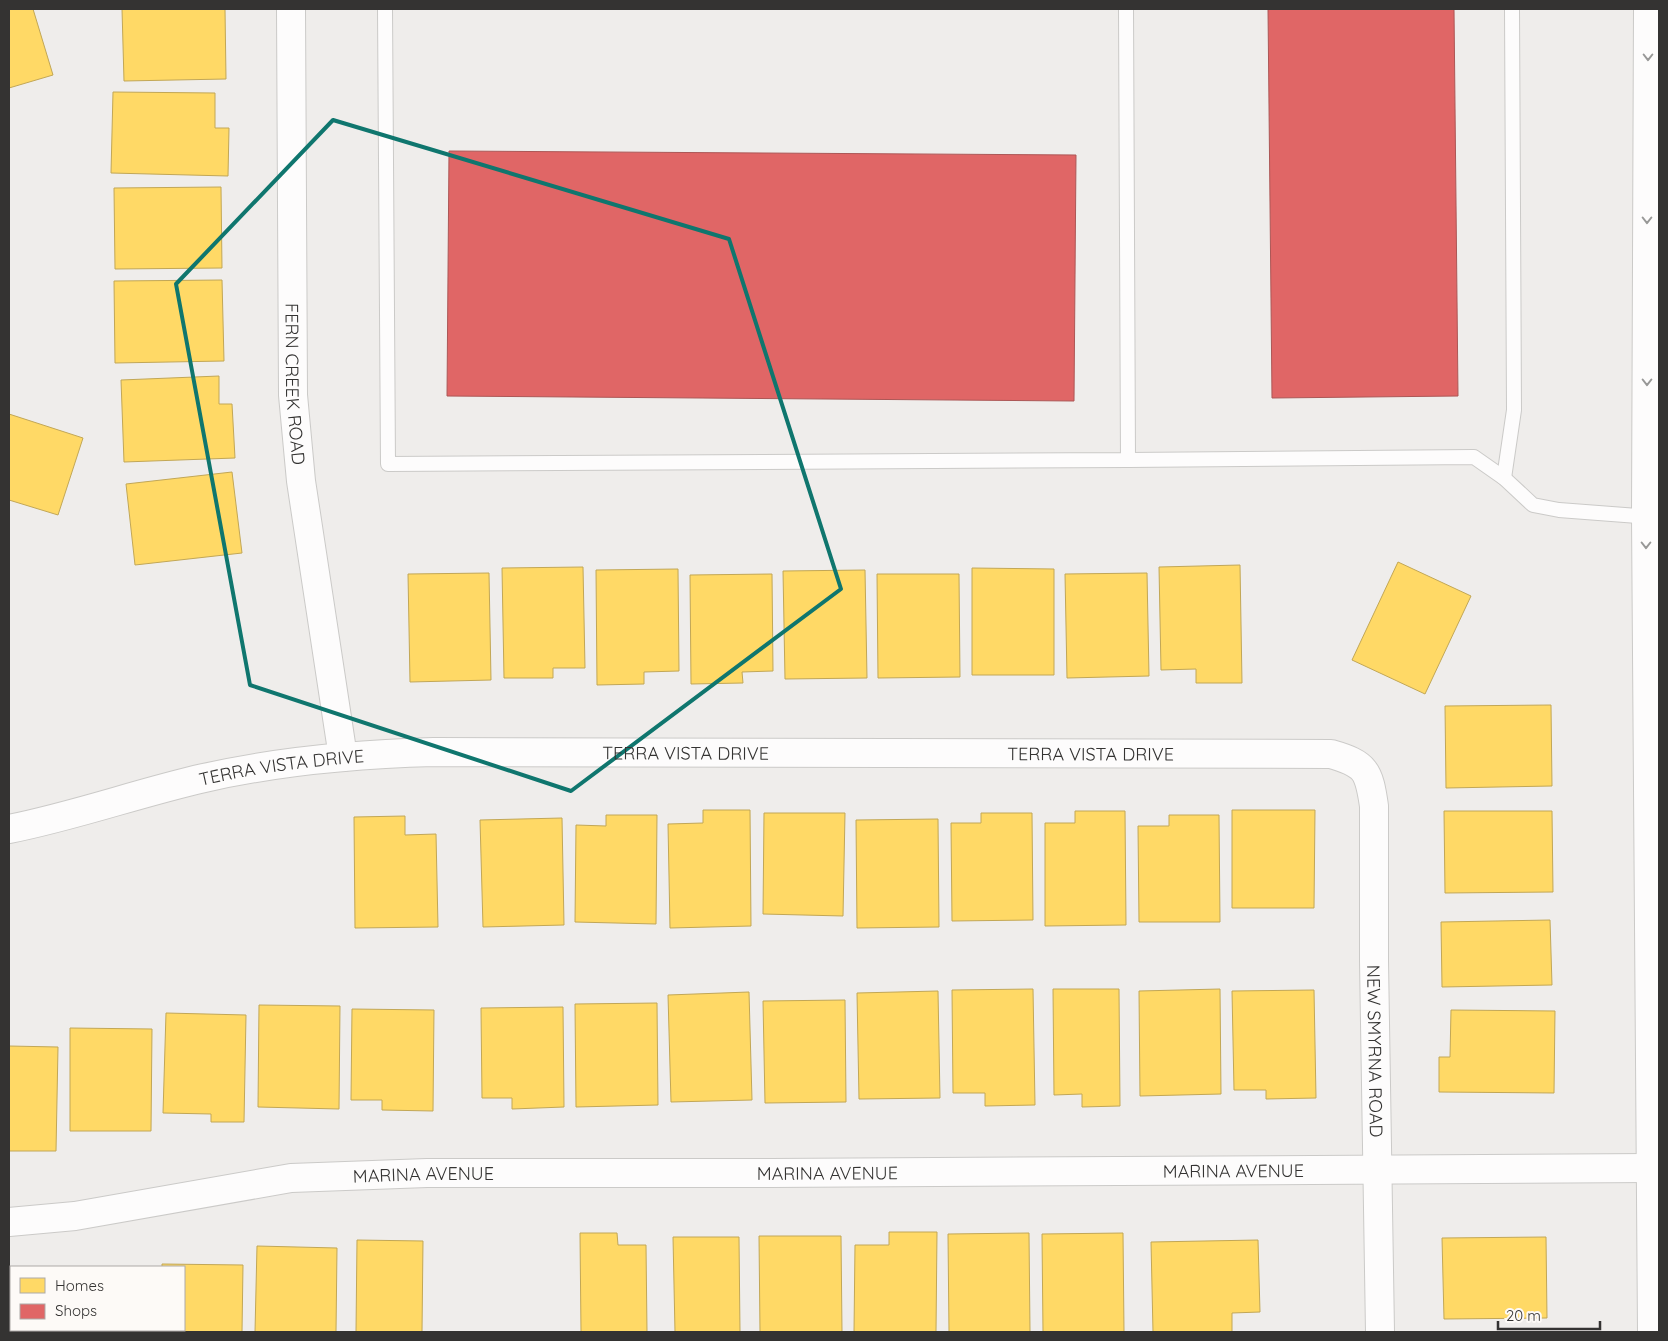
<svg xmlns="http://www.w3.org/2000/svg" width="1668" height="1341" viewBox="0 0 1668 1341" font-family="Quicksand,sans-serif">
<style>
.homes{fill:#ffd966;stroke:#c2a756}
.shops{fill:#e06666;stroke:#ac5756}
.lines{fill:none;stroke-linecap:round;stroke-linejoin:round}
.service-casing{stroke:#cbcac8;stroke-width:16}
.minor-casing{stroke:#cbcac8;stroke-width:30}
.secondary-casing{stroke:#cbcac8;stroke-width:30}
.service{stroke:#fdfcfc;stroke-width:14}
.minor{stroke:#fdfcfc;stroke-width:28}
.secondary{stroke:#fdfcfc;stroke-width:28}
.oneway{stroke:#989897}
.marked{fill:none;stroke:#0f766e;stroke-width:4;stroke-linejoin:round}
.labels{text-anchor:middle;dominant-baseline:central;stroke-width:5;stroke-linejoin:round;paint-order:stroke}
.street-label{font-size:18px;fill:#343332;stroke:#fdfaf7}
</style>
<rect width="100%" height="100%" fill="#efedeb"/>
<g class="homes">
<polygon points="9,9 33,9 53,75 9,88"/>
<polygon points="122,9 225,9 226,79 124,81"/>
<polygon points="113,92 215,93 215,128 229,128 228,176 111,173"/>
<polygon points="221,187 222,268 115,269 114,188"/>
<polygon points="222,280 224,361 115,363 114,281"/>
<polygon points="219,376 219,404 232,404 235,458 124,462 121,380"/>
<polygon points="9,414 83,438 58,515 9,500"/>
<polygon points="232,472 242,553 135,565 126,484"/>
<polygon points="1398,562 1471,596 1425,694 1352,660"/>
<polygon points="1240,565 1242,683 1196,683 1196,669 1161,670 1159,567"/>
<polygon points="583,567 585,668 553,668 553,678 504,678 502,568"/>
<polygon points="972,568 1054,569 1054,675 972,675"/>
<polygon points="678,569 679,671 644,672 644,684 597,685 596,570"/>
<polygon points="865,570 867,678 785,679 783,571"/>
<polygon points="489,573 491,680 410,682 408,574"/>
<polygon points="1147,573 1149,676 1067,678 1065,574"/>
<polygon points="772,574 773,671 742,672 743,683 691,684 690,575"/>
<polygon points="877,574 959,574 960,677 878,678"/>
<polygon points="1551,705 1552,786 1446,788 1445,706"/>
<polygon points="703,810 750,810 751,926 670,928 668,824 703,823"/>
<polygon points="1232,810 1315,810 1314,908 1232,908"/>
<polygon points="1075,811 1125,811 1126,925 1045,926 1045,823 1075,823"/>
<polygon points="1444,811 1552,811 1553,892 1445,893"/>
<polygon points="764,813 845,813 843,916 763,914"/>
<polygon points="981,813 1032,813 1033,920 952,921 951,823 981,823"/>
<polygon points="606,815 657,815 656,924 575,922 576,825 606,826"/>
<polygon points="1169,815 1219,815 1220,922 1139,922 1138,826 1169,826"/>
<polygon points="405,816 405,835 436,834 438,927 355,928 354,817"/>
<polygon points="562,818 564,925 483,927 480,820"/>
<polygon points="938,819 939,927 857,928 856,820"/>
<polygon points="1550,920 1552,985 1442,987 1441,922"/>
<polygon points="1033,989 1035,1105 985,1106 985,1093 953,1093 952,990"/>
<polygon points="1053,989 1119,989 1120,1106 1082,1107 1082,1094 1054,1095"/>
<polygon points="1220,989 1221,1094 1140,1096 1139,991"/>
<polygon points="1314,990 1316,1098 1266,1099 1266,1090 1234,1090 1232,991"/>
<polygon points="938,991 940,1098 859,1099 857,993"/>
<polygon points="749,992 752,1100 671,1102 668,995"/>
<polygon points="845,1000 846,1102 765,1103 763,1001"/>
<polygon points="657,1003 658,1105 576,1107 575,1004"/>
<polygon points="259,1005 340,1006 339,1109 258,1107"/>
<polygon points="563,1007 564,1107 512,1109 512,1098 482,1098 481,1008"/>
<polygon points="352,1009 434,1010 433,1111 382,1110 382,1100 351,1100"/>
<polygon points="1451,1010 1555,1011 1554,1093 1439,1092 1439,1057 1450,1057"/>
<polygon points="166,1013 246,1015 244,1122 211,1122 211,1114 163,1113"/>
<polygon points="70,1028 152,1029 151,1131 70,1131"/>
<polygon points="9,1046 58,1047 56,1151 9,1151"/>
<polygon points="889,1232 937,1232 936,1332 854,1332 855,1245 889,1245"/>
<polygon points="580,1233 617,1233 618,1245 646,1245 647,1332 581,1332"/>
<polygon points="1029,1233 1030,1332 949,1332 948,1234"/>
<polygon points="1123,1233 1124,1332 1043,1332 1042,1234"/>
<polygon points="759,1236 841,1236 842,1332 760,1332"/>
<polygon points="673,1237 739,1237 740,1332 675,1332"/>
<polygon points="1546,1237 1547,1318 1444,1319 1442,1238"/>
<polygon points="357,1240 423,1241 422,1332 356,1332"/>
<polygon points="1258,1240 1260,1312 1232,1313 1232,1332 1153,1332 1151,1242"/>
<polygon points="257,1246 337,1248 336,1332 255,1332"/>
<polygon points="162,1264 243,1265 242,1332 161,1332 161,1330 184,1330 184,1267 162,1267"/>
<polygon points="9,1291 11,1291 11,1330 55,1330 55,1332 9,1332"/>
<polygon points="68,1330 148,1330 148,1332 67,1332"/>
</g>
<g class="shops">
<polygon points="1268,9 1454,9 1458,396 1272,398"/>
<polygon points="449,151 1076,155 1074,401 447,396"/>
</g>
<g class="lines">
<g class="service-casing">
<g id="service">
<polyline points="385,9 388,464 1128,460 1126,9"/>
<polyline points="1128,460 1474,457 1504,478 1533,505 1559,510 1651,517"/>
<polyline points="1504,478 1514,410 1512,9"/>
</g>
</g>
<g class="minor-casing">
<g id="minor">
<path id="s1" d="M291 9 293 395 301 481 343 757"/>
<path id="s2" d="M9 829C75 816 138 793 204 778 279 761 357 754 434 752L1331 754C1366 764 1369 771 1374 806V961L1380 1332"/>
<path id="s3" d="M9 1222 75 1216 291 1178 427 1173H771L1650 1168"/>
</g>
</g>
<g class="secondary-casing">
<polyline id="secondary" points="1648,9 1646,517 1652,1332"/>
</g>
<use href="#service" class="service"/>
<use href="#minor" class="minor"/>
<use href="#secondary" class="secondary"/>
</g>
<defs><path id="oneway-chevron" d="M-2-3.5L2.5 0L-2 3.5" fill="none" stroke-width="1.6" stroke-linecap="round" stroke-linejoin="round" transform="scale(1.25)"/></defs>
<g class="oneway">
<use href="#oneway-chevron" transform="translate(1648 57) rotate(90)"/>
<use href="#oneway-chevron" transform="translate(1647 220) rotate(90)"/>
<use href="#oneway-chevron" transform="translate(1647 382) rotate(90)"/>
<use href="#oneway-chevron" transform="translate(1646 545) rotate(90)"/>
</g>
<path class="marked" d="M333 120 729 239 841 589 571 791 250 685 176 284Z"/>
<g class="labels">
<g class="street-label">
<text stroke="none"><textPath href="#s1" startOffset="375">FERN CREEK ROAD</textPath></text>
<text stroke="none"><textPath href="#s2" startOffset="685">TERRA VISTA DRIVE</textPath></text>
<text stroke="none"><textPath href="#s2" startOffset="1090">TERRA VISTA DRIVE</textPath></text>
<text stroke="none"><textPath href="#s2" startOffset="280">TERRA VISTA DRIVE</textPath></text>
<text stroke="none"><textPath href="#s2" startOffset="1650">NEW SMYRNA ROAD</textPath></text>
<text stroke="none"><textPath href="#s3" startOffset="1228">MARINA AVENUE</textPath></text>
<text stroke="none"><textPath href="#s3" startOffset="822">MARINA AVENUE</textPath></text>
<text stroke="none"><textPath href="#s3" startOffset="418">MARINA AVENUE</textPath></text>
</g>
</g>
<rect width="1668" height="1341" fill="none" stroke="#343332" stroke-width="20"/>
<rect x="10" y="1266" width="175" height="65" fill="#fdfaf7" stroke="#adaaa8"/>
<rect x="20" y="1278" width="25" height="15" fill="#ffd966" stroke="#adaaa8"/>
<text x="55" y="1291" font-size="15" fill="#343332">Homes</text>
<rect x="20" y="1304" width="25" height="15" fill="#e06666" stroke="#adaaa8"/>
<text x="55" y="1316" font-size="15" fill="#343332">Shops</text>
<path d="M1498 1321v8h102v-8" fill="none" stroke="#343332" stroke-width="2.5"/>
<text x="1506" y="1321" font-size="15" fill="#343332" stroke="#fdfaf7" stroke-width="4" paint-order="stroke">20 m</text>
</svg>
